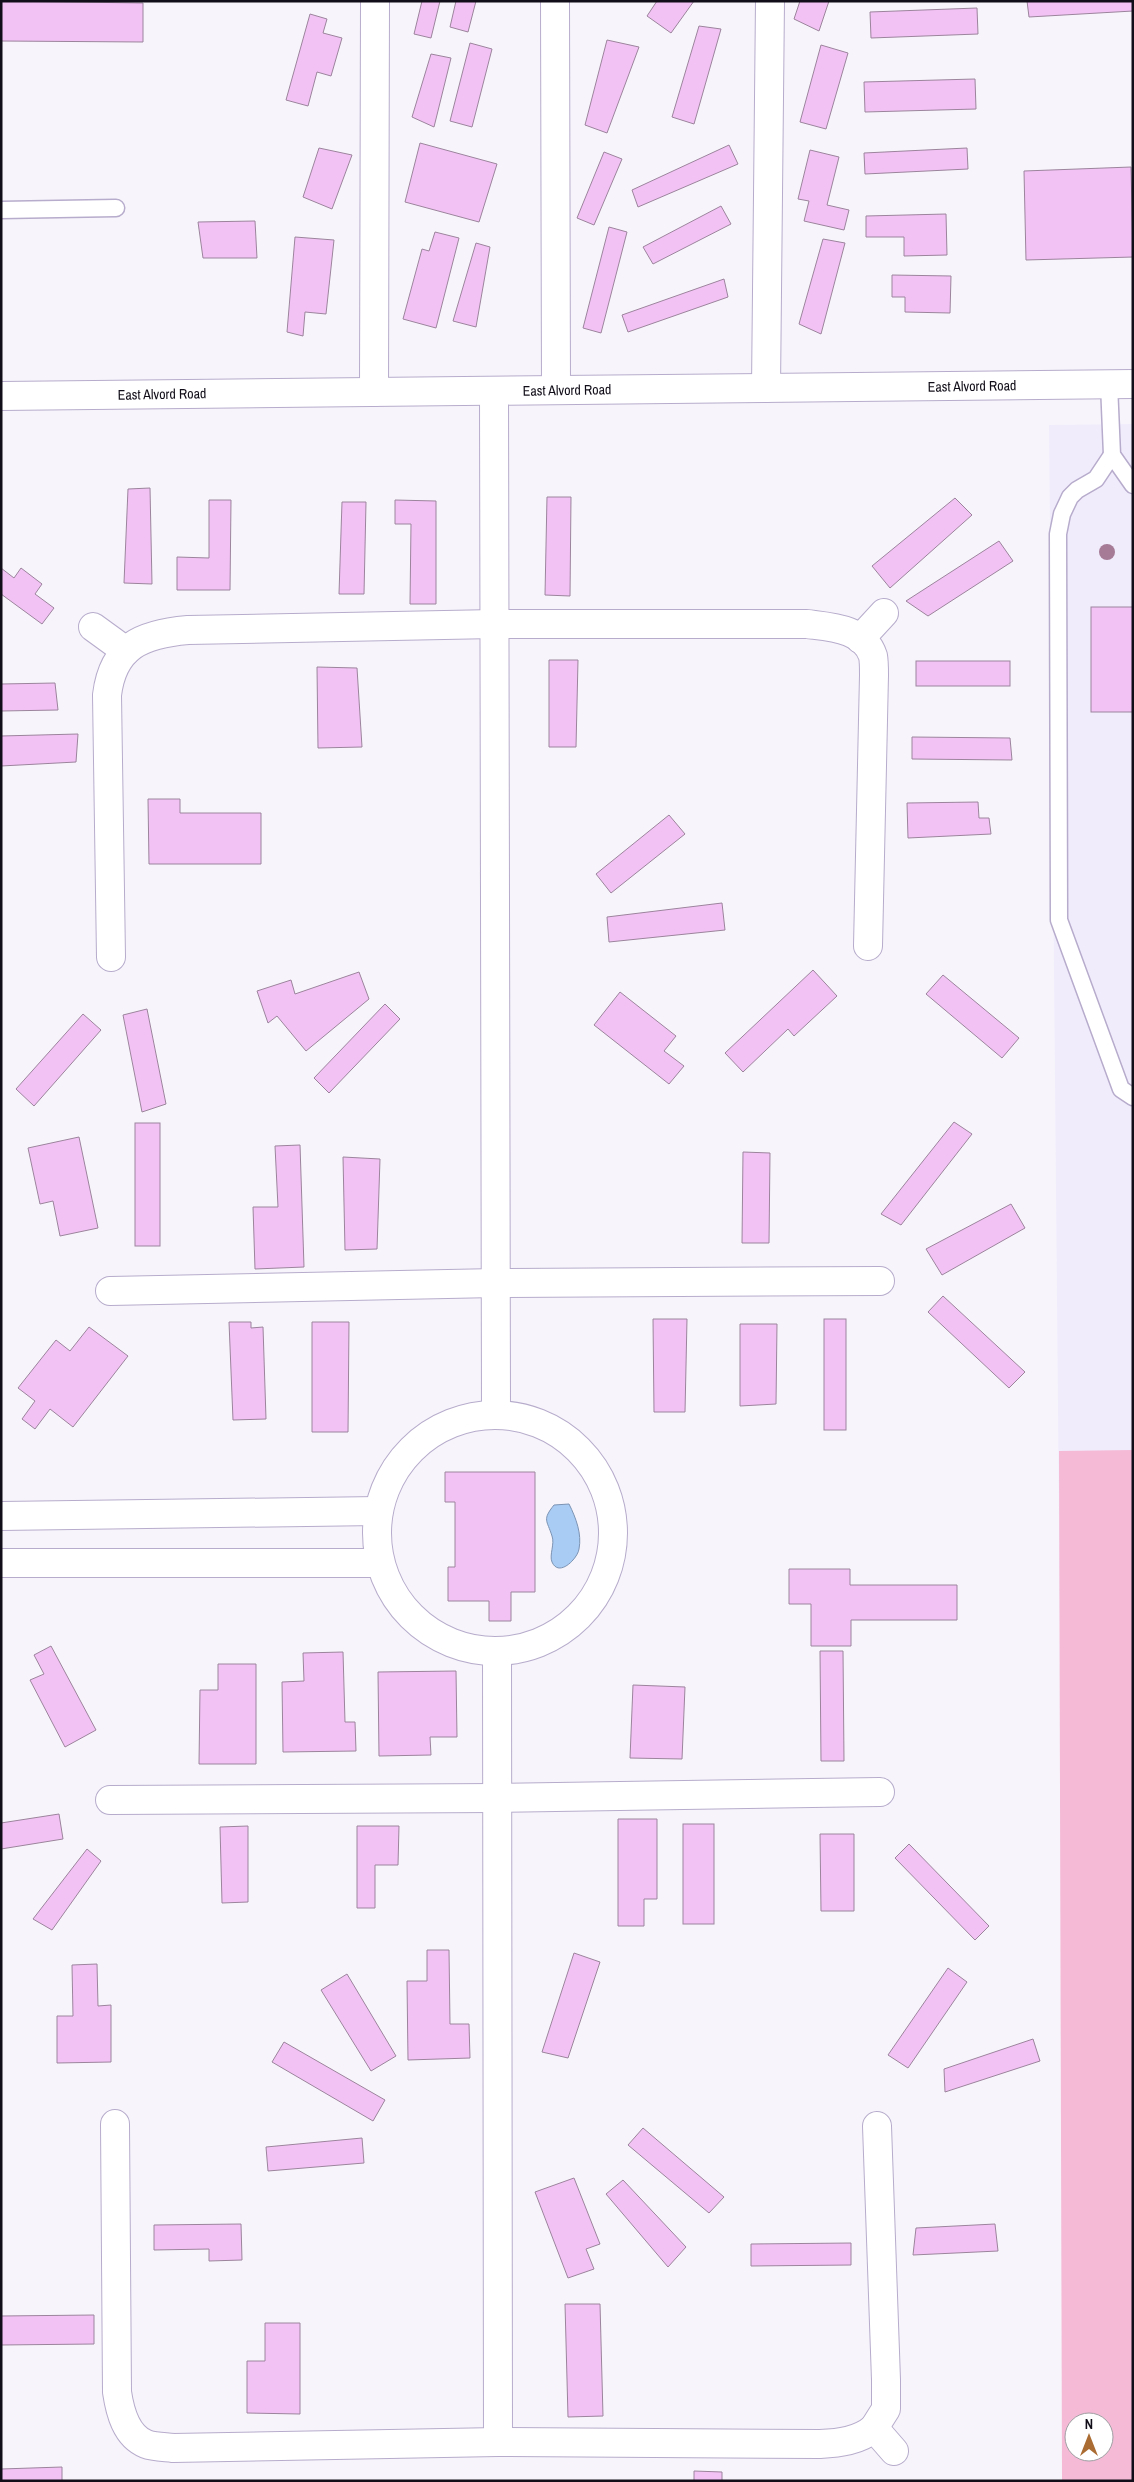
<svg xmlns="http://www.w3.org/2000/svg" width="1134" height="2482" viewBox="0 0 1134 2482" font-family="'Archivo Narrow',sans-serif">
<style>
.built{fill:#f1ecfc;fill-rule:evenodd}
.green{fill:#f4bad6;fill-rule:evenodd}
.water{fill:#a9ccf5;stroke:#7c93b3}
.building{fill:#f3c2f5;stroke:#9c849d}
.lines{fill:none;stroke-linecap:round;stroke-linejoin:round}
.lane-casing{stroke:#b7accc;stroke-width:19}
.street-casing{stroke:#b7accc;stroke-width:30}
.lane{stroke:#fff;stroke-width:16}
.street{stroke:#fff;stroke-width:28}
.tree{fill:#a57b96}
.labels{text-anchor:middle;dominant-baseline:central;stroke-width:4;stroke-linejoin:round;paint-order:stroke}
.street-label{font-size:14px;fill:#120e19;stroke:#fff}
</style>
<rect width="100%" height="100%" fill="#f7f5fb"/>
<path class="built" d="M1133 424V2481H1062V1848L1049 425ZM1074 2422H1104V2452H1074Z"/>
<path class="green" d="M1133 1450V2481H1062L1059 1451ZM1074 2422H1104V2452H1074Z"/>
<path class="water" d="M569 1504C576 1518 582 1534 579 1549 578 1558 559 1578 552 1562 549 1555 555 1544 552 1536 547 1520 542 1520 554 1505Z"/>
<g class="building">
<polygon points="1,1 143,3 143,42 1,41"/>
<polygon points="422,1 440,1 431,38 414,34"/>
<polygon points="456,1 476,1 468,32 450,27"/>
<polygon points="657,1 694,1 671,33 647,16"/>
<polygon points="800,1 829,1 819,31 794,19"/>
<polygon points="1027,1 1133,1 1133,11 1029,17"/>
<polygon points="977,8 978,34 871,38 870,12"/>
<polygon points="310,14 327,19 323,33 342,38 331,76 317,72 308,106 286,100"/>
<polygon points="699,26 721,29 694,124 672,117"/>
<polygon points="607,40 639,47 607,133 585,125"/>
<polygon points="470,43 492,49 472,127 450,121"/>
<polygon points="821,45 848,53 826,129 800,122"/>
<polygon points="431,54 451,58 434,127 412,117"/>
<polygon points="975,79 976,109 865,112 864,82"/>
<polygon points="420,143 497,164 479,222 405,202"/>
<polygon points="729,145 738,164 638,207 632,190"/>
<polygon points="319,148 352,155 332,209 303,197"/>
<polygon points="967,148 968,169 865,174 864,153"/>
<polygon points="810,150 839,157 827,205 849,210 844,230 804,221 809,201 798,199"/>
<polygon points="604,152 622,159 594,225 577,218"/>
<polygon points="1131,167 1133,257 1026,260 1024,171"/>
<polygon points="721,206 731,224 653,264 643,247"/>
<polygon points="946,214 947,255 904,256 904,237 866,237 866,216"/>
<polygon points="255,221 257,258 203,258 198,222"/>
<polygon points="609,227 627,232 601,333 583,328"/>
<polygon points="435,232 459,238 436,328 403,319 422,249 429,251"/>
<polygon points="295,237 334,240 326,314 305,312 303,336 287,332"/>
<polygon points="823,239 845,243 821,334 799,324"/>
<polygon points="476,243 490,247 476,327 453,321"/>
<polygon points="892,275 951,276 950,313 905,312 905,297 892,297"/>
<polygon points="724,279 728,297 628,332 622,315"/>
<polygon points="150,488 152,584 124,583 128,489"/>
<polygon points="547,497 571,497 570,596 545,595"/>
<polygon points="955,498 972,515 890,588 872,566"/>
<polygon points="209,500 231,500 230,590 177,590 177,557 209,558"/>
<polygon points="395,500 436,501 436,604 410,604 411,524 395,524"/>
<polygon points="342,502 366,502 364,594 339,594"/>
<polygon points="999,541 1013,561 928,616 906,601"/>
<polygon points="1,568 14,578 21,568 42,584 35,594 54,608 42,624 1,594"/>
<rect x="1091" y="607" width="42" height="105"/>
<polygon points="549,660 578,660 576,747 549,747"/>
<rect x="916" y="661" width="94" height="25"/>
<polygon points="317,667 357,668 362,747 318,748"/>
<polygon points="55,683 58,710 1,711 1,684"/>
<polygon points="78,734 76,762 1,766 1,736"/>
<polygon points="912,737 1010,738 1012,760 912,759"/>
<polygon points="148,799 180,799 180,813 261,813 261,864 149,864"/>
<polygon points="978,802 979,818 989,818 991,834 908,838 907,803"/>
<polygon points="669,815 685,834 611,893 596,874"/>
<polygon points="722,903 725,930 609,942 607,917"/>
<polygon points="813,970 837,996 794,1036 788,1029 743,1072 725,1053"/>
<polygon points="359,972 369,999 306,1051 277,1016 268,1023 257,991 291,980 295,994"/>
<polygon points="943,975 1019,1038 1002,1058 926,994"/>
<polygon points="620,992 676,1036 664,1051 684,1066 669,1084 594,1025"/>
<polygon points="385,1004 400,1019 329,1093 314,1078"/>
<polygon points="147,1009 166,1104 142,1112 123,1015"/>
<polygon points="83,1014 101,1030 34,1106 16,1089"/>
<polygon points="954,1122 972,1134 901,1225 881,1214"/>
<rect x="135" y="1123" width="25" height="123"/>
<polygon points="79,1137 98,1228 60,1236 53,1201 40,1204 28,1148"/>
<polygon points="300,1145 304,1267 255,1269 253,1207 278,1207 275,1146"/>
<polygon points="743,1152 770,1153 769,1243 742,1243"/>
<polygon points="343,1157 380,1159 377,1249 345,1250"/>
<polygon points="1011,1204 1025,1228 942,1275 926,1249"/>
<polygon points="943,1296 1025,1372 1009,1388 928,1312"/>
<polygon points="653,1319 687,1319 685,1412 654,1412"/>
<rect x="824" y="1319" width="22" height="111"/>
<polygon points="229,1322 251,1322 251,1328 263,1327 266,1419 233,1420"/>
<polygon points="312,1322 349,1322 348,1432 312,1432"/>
<polygon points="740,1324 777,1324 776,1404 740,1406"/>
<polygon points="89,1327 128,1356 73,1427 50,1409 35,1429 22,1419 35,1401 18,1388 56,1340 70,1351"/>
<polygon points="445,1472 535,1472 535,1592 511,1592 511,1621 489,1621 489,1601 448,1601 448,1567 455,1567 455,1502 445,1502"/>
<polygon points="789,1569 850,1569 850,1585 957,1585 957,1620 851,1620 851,1646 811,1646 811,1604 789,1604"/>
<polygon points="51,1646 96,1730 65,1747 30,1680 44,1674 34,1655"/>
<polygon points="820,1651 843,1651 844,1761 821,1761"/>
<polygon points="343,1652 345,1722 355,1722 356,1751 283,1752 282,1682 304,1681 303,1653"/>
<polygon points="218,1664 256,1664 256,1764 199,1764 200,1690 218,1690"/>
<polygon points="456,1671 457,1737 430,1737 431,1755 379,1756 378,1672"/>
<polygon points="633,1685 685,1687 682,1759 630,1758"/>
<polygon points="59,1814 63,1839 1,1849 1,1823"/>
<polygon points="618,1819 657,1819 657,1899 644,1899 644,1926 618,1926"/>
<rect x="683" y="1824" width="31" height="100"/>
<polygon points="248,1826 248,1902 222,1903 220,1827"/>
<polygon points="357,1826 399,1826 398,1865 375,1865 375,1908 357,1908"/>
<polygon points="820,1834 854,1834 854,1911 821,1911"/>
<polygon points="909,1844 989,1926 975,1940 895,1858"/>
<polygon points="87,1849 101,1861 52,1930 33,1919"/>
<polygon points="427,1950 449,1950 450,2024 469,2024 470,2058 408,2060 407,1981 427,1981"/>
<polygon points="574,1953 600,1962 568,2058 542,2052"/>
<polygon points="97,1964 98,2006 111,2005 111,2062 57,2063 57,2016 73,2016 72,1965"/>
<polygon points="948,1968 967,1982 908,2068 888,2055"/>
<polygon points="347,1974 396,2056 371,2071 321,1990"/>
<polygon points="1033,2039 1040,2061 945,2092 944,2069"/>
<polygon points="284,2042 385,2100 373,2121 272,2062"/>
<polygon points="643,2128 724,2197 709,2213 628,2145"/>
<polygon points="362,2138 364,2163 268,2171 266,2147"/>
<polygon points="574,2178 600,2244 586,2249 594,2269 568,2278 535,2192"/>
<polygon points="623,2180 686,2247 668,2267 606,2194"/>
<polygon points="241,2224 242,2260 209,2261 209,2249 154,2250 154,2225"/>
<polygon points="995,2224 998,2251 913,2255 916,2228"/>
<polygon points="851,2243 851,2265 751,2266 751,2244"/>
<polygon points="565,2304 600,2304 603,2416 568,2417"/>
<polygon points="94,2315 94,2344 1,2345 1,2316"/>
<polygon points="265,2323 300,2323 300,2414 247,2413 247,2361 265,2361"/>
<polygon points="62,2467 62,2481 1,2481 1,2469"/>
<polygon points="694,2471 722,2472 722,2481 694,2481"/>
</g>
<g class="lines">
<g class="lane-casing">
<g id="lane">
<polyline points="1,210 116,208"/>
<polyline points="1109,384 1112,455 1133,485"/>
<polyline points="1112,455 1096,479 1077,490 1070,497 1062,514 1058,534 1059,920 1121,1089 1133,1097"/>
</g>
</g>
<g class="street-casing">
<g id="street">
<polyline points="555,1 556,390"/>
<polyline points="766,388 770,1"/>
<polyline points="494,391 496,1414"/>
<polyline points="374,392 375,1"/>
<polyline points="1,396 1133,384"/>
<polyline points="93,627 126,651"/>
<polyline points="860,639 884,613"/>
<path d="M111 957 107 695C113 646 142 634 188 630L495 624H807C830 627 864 628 873 656 874 661 874 669 874 675L868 946"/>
<polyline points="110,1291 496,1283 880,1281"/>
<circle cx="495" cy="1533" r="118"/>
<polyline points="1,1516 378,1511"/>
<polyline points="1,1563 380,1563"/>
<polyline points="497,1651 498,2442"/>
<polyline points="110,1800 497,1798 880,1792"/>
<path d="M115 2124 117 2392C120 2412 126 2436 146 2444 154 2447 165 2447 173 2448L498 2442 820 2444C839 2443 859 2441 874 2428L894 2451"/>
<polyline points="874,2428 886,2409 886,2380 877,2126"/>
</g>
</g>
<use href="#lane" class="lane"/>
<use href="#street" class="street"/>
</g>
<circle class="tree" cx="1107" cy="552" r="8"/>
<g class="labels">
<g class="street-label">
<text transform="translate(972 386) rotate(-1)">East Alvord Road</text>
<text transform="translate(567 390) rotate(-1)">East Alvord Road</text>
<text transform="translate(162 394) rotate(-1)">East Alvord Road</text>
</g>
</g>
<rect width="1134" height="2482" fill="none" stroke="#120e19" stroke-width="5"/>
<g transform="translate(1089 2437)"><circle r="24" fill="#ffffff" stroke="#a09fa3"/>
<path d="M0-4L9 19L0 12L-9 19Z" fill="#ab6c33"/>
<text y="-8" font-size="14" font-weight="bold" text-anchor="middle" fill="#120e19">N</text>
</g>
</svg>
